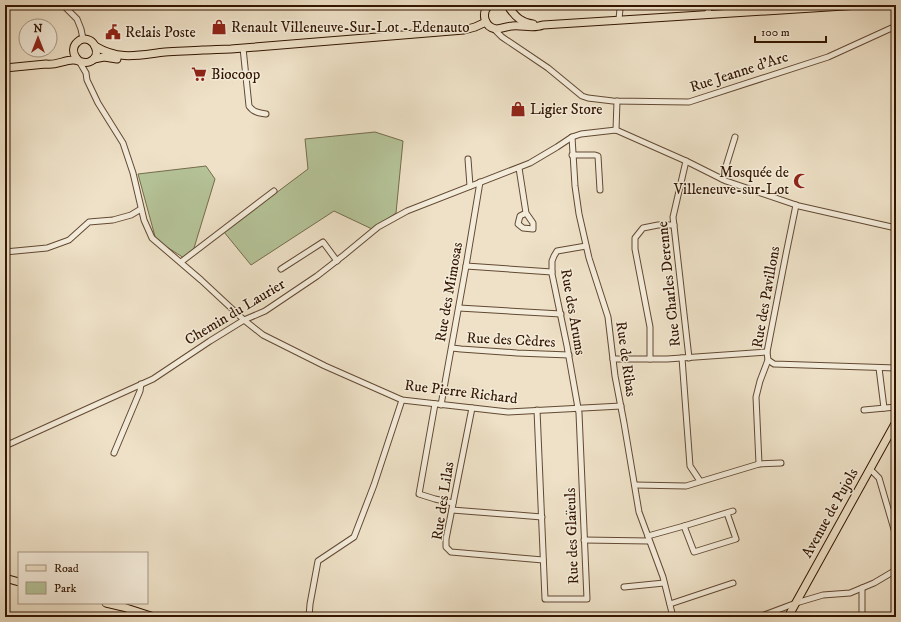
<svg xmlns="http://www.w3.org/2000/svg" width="901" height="622" viewBox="0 0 901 622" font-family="'IM FELL DW Pica',serif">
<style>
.green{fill:#b5c398;stroke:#746c4c}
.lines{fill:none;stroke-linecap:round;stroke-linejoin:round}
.minor-casing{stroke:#624932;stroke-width:7}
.major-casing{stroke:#331600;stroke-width:9}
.minor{stroke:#f4ecdb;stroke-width:5}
.major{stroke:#eee1c7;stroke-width:7}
.labels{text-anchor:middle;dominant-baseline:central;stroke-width:3;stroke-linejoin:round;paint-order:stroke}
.poi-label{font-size:15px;fill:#331600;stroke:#f4ecdb;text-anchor:start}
.street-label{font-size:15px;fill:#331600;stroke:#f4ecdb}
</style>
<rect width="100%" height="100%" fill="#eee1c7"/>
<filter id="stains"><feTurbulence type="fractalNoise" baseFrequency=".005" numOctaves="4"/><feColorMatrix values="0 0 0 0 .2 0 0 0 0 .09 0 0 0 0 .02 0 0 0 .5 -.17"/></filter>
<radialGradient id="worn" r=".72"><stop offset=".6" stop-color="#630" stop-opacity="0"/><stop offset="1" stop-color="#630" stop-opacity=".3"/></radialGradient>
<g class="green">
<polygon points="375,132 403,141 396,213 372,229 334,211 251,265 224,232 308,169 305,139"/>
<polygon points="206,166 215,179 194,248 184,258 156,240 138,174"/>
</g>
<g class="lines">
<g class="minor-casing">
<g id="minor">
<polyline points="63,5 77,19 81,29 83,39"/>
<polyline points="707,15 710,5"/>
<polyline points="619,19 620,9 621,5"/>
<polyline points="493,28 502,37 548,68 582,96 588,98 613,101 689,102 828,57 896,26"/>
<path d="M243 48 249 106C253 112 259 113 266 114"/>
<polyline points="79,61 86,73 87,80 98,103 123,143 133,173 144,220 152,238 201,280 244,320 263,335 325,366 402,400 508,412 621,406"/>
<polyline points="616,130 686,161 726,181 799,206 896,228"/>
<polyline points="616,130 617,101"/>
<polyline points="572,137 575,186 579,214 589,258 608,317 615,376 624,423 639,512 663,577 673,617"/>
<polyline points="572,155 595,155 598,156 600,190"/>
<polyline points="468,159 470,186"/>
<polyline points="686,161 673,217 689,358"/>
<polyline points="519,168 526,213 533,223 533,229 523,228 518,224 520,216 526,213"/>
<polyline points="722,179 735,137"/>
<polyline points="796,205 786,254 767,352 768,360 774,364 896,368"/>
<polyline points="5,252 47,248 69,240 89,222 113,220 131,215 141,209"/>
<polyline points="181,262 274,191"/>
<polyline points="466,266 552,272"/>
<polyline points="281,269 323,242 337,261"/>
<polyline points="459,308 561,314"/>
<polyline points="452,348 461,349 517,353 569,355"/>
<polyline points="682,358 690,466 700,481"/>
<polyline points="613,359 667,359 767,352"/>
<polyline points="650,359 650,327 635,249 635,238 643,228 658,225 674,225"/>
<polyline points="879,368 884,408"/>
<polyline points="435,404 419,494 435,499 453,503"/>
<polyline points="441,405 466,266 480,182"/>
<polyline points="472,408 446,539 446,547 451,552 543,560"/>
<polyline points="537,410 545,599 587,599 579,413 578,408 567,346 552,274 552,261 554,256 557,251 586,246"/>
<polyline points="864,410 896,407"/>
<polyline points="5,446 153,379 210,341 244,320 265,311 317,276 344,255 378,227 407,211 530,163 557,147 572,137 581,134 616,130"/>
<polyline points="114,453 140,391 141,384"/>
<polyline points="759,464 756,397 760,381 768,360"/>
<polyline points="870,469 879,478 896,536"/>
<polyline points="635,485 686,486 759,464 781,463"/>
<polyline points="452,510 542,517"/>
<polyline points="727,513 736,539 694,552 684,526 733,511"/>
<polyline points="648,536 684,526"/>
<polyline points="584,540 649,541"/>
<polyline points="624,587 664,583"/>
<polyline points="670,604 733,583"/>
<polyline points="309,617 310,604 318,561 354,537 374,485 402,400"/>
<polyline points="667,617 673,616"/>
<polyline points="759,617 796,603 823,595 850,593 874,583 896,570"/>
<polyline points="862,617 862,588"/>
</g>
</g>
<g class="major-casing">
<g id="major">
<path d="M489 5C481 13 484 27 496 29 502 29 507 26 512 26 523 25 533 29 543 25L860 5"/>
<path d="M510 9C516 17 522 23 533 24"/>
<path d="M95 46C120 61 139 55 165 52 178 51 190 51 203 50 212 50 221 49 231 49L464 30 475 27 486 22"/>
<polyline points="94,59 104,57 117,59"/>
<path d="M5 68 46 64C55 66 64 60 73 60 79 60 83 64 89 62 104 57 94 34 80 40 77 42 75 44 74 47 72 53 75 57 79 61"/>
<polyline points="5,578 19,582"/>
<polyline points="106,603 123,607 154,617"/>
<polyline points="788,617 896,422"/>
</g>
</g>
<use href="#minor" class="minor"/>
<use href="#major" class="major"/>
</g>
<defs>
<g id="shop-bare" transform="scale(1.2)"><path d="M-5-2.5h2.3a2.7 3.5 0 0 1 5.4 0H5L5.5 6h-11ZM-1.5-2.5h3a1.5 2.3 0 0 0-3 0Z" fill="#8f2418" stroke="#f4ecdb" stroke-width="2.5" paint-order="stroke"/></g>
<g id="civic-bare" transform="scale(1.2)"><path d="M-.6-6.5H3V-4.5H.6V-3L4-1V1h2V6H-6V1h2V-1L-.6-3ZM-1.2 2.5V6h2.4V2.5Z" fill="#8f2418" stroke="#f4ecdb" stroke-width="2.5" paint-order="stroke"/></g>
<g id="supermarket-bare" transform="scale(1.2)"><path d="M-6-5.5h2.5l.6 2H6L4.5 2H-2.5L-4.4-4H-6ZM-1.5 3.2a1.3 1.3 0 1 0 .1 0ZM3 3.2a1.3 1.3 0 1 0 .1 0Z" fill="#8f2418" stroke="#f4ecdb" stroke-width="2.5" paint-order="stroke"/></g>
<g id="mosque-bare" transform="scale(1.2)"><path d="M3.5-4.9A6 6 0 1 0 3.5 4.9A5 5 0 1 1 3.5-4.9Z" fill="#8f2418" stroke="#f4ecdb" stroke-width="2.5" paint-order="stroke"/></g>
</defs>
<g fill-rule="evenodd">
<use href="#shop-bare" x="219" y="27"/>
<use href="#civic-bare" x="113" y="32"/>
<use href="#supermarket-bare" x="199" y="74"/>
<use href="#shop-bare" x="518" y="109"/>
<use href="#mosque-bare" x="801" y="181"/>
</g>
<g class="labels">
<g class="poi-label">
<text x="231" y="27">Renault Villeneuve-Sur-Lot - Edenauto</text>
<text x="125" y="32">Relais Poste</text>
<text x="211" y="74">Biocoop</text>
<text x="530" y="109">Ligier Store</text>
<text x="789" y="172" text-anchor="end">Mosquée de<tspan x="789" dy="17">Villeneuve-sur-Lot</tspan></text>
</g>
<g class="street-label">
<text transform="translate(739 72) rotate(-18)">Rue Jeanne d'Arc</text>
<text transform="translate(669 284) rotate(-96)">Rue Charles Derenne</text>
<text transform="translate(449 292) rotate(-80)">Rue des Mimosas</text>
<text transform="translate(766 297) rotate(-80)">Rue des Pavillons</text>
<text transform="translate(235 312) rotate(-31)">Chemin du Laurier</text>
<text transform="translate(573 312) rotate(80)">Rue des Arums</text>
<text transform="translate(511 340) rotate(3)">Rue des Cèdres</text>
<text transform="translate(626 359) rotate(82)">Rue de Ribas</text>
<text transform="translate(461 392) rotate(7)">Rue Pierre Richard</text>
<text transform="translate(443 501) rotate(-81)">Rue des Lilas</text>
<text transform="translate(830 513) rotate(-61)">Avenue de Pujols</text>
<text transform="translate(572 536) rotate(-92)">Rue des Glaïeuls</text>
</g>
</g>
<rect width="901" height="622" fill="none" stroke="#eee1c7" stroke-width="20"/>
<rect x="6" y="6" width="889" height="610" fill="none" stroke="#331600" stroke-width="2"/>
<rect x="10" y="10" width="881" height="602" fill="none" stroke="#331600"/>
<rect x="18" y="552" width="130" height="52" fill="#f4ecdb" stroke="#a79683"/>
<rect x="26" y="565" width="20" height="6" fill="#eee1c7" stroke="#a79683"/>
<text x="54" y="572" font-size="12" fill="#331600">Road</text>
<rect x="26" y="582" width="20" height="12" fill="#b5c398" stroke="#a79683"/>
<text x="54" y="592" font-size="12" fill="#331600">Park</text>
<g transform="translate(38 38)"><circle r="19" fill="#f4ecdb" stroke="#a79683"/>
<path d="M0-3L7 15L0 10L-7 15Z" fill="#8f2418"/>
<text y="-6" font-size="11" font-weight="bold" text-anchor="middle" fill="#331600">N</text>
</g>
<path d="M755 36v6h71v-6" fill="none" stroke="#331600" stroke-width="2"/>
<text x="761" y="36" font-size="12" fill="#331600" stroke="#f4ecdb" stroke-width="3" paint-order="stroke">100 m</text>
<rect width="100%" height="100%" filter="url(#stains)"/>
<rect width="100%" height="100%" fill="url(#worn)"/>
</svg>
